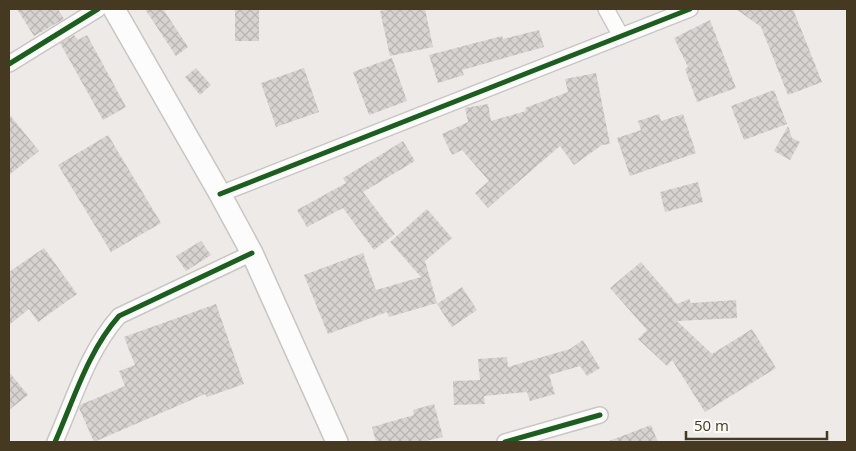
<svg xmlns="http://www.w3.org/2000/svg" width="856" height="451" viewBox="0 0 856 451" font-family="'Open Sans',sans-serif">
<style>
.building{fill:url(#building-cross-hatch)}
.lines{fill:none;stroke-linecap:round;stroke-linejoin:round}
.street-casing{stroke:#c9c6c3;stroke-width:18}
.secondary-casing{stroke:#c9c6c2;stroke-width:24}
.street{stroke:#fcfcfc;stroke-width:15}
.secondary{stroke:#fcfcfc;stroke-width:21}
.cycleway-casing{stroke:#fbf9f6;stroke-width:8}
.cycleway{stroke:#1b5e20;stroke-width:5}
</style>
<defs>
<pattern id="building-cross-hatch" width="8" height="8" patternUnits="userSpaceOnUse" patternTransform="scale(1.25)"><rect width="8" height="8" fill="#d6d3d0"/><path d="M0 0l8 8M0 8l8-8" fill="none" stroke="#b9b6b2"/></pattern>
</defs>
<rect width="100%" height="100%" fill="#edeae8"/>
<g class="building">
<polygon points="17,9 58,9 64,19 34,36"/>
<polygon points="145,9 163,9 188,47 176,56"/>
<rect x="235" y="9" width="24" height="32"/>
<polygon points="391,9 425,9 433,47 390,56 380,11"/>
<polygon points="736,9 793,9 822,82 788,95 761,27"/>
<polygon points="710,20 736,88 697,102 685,69 688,67 674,38"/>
<polygon points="539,30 544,47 462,70 464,75 438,83 429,55 502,36 503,39"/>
<polygon points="74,35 78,40 87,35 126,107 103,120 60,43"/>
<polygon points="392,58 407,101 369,115 353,72"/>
<polygon points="196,68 211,85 200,95 185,77"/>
<polygon points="304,68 319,112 276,127 261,83"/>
<polygon points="596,73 610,144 602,145 574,165 560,146 488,208 475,193 489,181 462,150 452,155 442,134 468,122 465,108 488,104 491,121 526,111 525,108 568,92 565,79"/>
<polygon points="774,90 787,124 744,140 731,106"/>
<polygon points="9,114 39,151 9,175"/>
<polygon points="659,114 661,121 683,114 696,153 630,176 617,138 641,130 638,121"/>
<polygon points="788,126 792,138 800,142 790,160 774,151"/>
<polygon points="108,135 161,223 111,252 58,165"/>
<polygon points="403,141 415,161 363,192 395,234 374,250 343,208 307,227 297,210 346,183 343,178"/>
<polygon points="698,182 703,202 665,212 660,192"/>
<polygon points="427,209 452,238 425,261 437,303 389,317 387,312 328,334 304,275 363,253 376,290 421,277 390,242"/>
<polygon points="201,241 211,255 186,271 176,256"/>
<polygon points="44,248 77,294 38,322 29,309 9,325 9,272"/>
<polygon points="641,262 677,304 689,299 691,303 736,300 737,318 677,321 712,354 752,329 776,368 705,412 672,360 667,366 638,339 647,330 610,288"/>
<polygon points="462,287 477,310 452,327 437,304"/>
<polygon points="216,304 244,384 207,397 205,394 94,442 79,408 80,405 125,386 119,371 135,365 124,337"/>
<polygon points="583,340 600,368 587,376 580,366 549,375 555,394 530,401 527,392 484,396 485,404 454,405 453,381 480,380 478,359 507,357 508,367 570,349"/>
<polygon points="9,372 28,395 9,410"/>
<polygon points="434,404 443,437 422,442 376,442 372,427 414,415 413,410"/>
<polygon points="651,425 658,442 609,442 609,441"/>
</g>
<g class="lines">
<g class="street-casing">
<g id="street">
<polyline points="606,9 621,36"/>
<polyline points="9,64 98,9"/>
<polyline points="220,194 690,9"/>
<path d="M55 442C74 399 88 351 119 316L252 253"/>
<polyline points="505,442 600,415"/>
</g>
</g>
<g class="secondary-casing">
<polyline id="secondary" points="114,9 220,194 252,253 337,442"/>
</g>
<use href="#street" class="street"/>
<use href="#secondary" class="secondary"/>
<g class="cycleway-casing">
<g id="cycleway">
<polyline points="9,64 98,9"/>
<polyline points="220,194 690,9"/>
<path d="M55 442C74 399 88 351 119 316L252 253"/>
<polyline points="505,442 600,415"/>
</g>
</g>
<use href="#cycleway" class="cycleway"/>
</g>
<rect width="856" height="451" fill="none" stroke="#453921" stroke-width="20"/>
<path d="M686 431v8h141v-8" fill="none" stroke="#453921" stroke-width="2.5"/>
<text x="694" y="431" font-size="15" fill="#453921" stroke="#fbf9f6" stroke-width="4" paint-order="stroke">50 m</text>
</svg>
